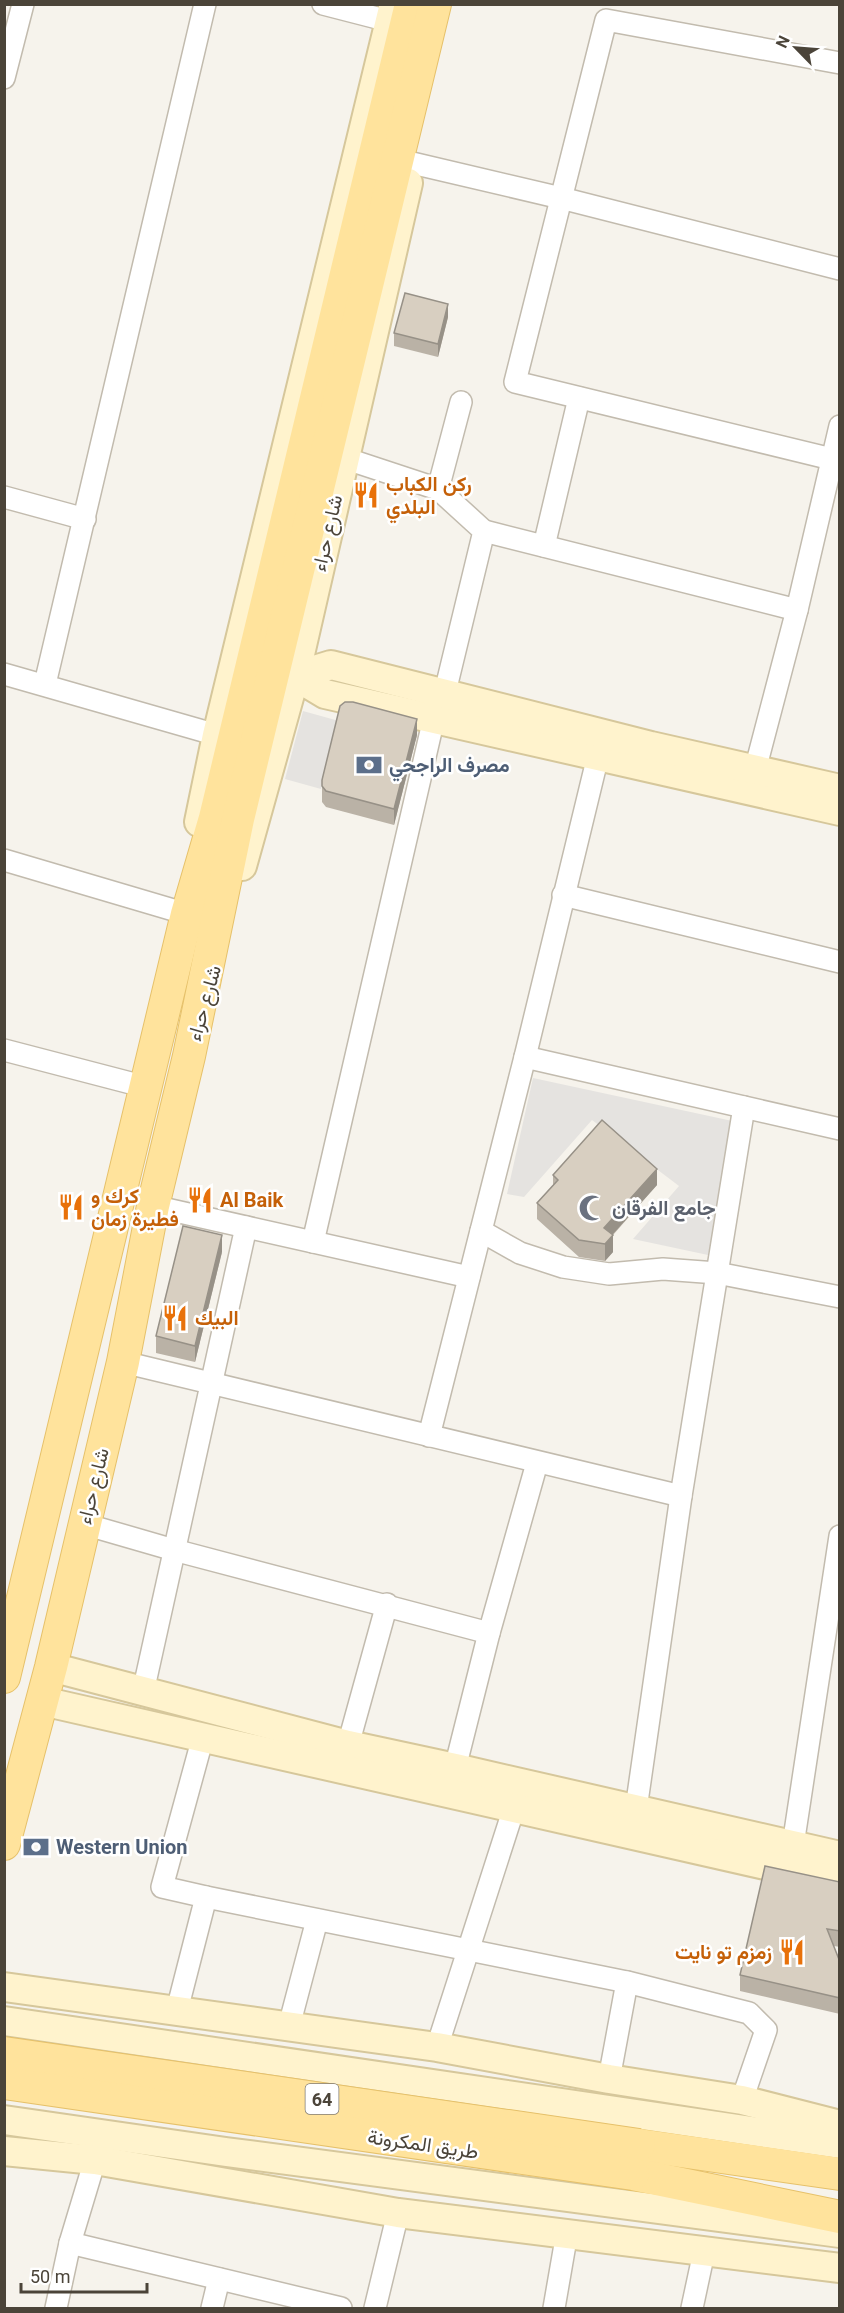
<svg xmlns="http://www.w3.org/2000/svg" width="844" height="2313" viewBox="0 0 844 2313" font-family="Roboto,Vazirmatn,sans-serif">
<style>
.parking{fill:#e5e3e0}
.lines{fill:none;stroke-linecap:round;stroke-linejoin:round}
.street-casing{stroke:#c2bbae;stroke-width:24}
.secondary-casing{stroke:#d6c79b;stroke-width:32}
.primary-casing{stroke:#e6c16a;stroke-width:34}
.street{stroke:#fff;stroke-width:21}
.secondary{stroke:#fff3cd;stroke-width:28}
.primary{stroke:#ffe39c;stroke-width:32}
.primary-bridge-casing{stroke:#e6c16a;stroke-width:34;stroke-linecap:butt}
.primary-bridge{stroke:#ffe39c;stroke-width:32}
.wall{fill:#bab2a6}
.shaded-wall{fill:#979187}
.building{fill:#d8cfc1;stroke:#979187;stroke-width:1.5}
.labels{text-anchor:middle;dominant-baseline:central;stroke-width:5;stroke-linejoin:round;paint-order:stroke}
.shield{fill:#fff;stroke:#817c74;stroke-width:1.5}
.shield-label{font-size:18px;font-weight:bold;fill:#4b4439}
.food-label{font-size:20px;font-weight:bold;fill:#c56008;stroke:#fff;text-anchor:start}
.street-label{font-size:20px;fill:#4b4439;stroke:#fff}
.service-label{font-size:20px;font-weight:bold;fill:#4e5e75;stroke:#fff;text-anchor:start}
.worship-label{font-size:20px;font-weight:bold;fill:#5b616d;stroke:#fff;text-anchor:start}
</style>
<rect width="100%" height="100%" fill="#f6f3ec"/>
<g class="parking">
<polygon points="303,711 339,721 321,789 285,779"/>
<polygon points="533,1078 737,1122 708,1255 633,1239 679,1186 592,1120 524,1197 507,1194"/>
</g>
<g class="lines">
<g class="street-casing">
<g id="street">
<polyline points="323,4 389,21"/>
<polyline points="840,63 606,20 515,382 840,461"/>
<polyline points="4,78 23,4"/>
<polyline points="412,163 561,198 840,269"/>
<polyline points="344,458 438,489"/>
<polyline points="4,497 85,519"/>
<polyline points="484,531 797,610"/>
<polyline points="544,546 579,398"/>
<polyline points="4,674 217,735"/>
<polyline points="45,684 205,4"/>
<polyline points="445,692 484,531 438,489 461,402"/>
<polyline points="755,770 797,610 840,426"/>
<polyline points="4,860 187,914"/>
<polyline points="563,895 840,962"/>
<polyline points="4,1050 146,1087"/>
<polyline points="525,1057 840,1129"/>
<polyline points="153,1206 469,1277"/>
<polyline points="481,1231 520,1253 563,1267 609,1274 663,1269 717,1273 840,1297"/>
<polyline points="313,1242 434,718"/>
<polyline points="123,1362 681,1496"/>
<polyline points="429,1436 525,1057 598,756"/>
<polyline points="84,1524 174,1550 489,1633"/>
<polyline points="143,1692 246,1227"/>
<polyline points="348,1745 387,1604"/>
<polyline points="455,1768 489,1633 537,1463"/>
<polyline points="636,1809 681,1496 744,1107"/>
<polyline points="793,1845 840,1536"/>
<polyline points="206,1897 627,1982 749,2013 766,2030 742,2100"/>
<polyline points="177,2010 206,1897 162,1887 203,1737"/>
<polyline points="289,2026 317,1920"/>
<polyline points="437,2047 514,1808"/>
<polyline points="609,2079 627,1982"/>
<polyline points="70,2243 341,2308"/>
<polyline points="56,2308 70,2243 95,2160"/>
<polyline points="212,2308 219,2279"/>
<polyline points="375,2308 398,2213"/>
<polyline points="554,2308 567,2233"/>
<polyline points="692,2308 704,2252"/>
</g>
</g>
<g class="secondary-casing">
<g id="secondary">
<polyline points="295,676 325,694 840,811"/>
<polyline points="295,676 331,665 651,746 840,789"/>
<polyline points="199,822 217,735 394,4"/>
<polyline points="242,866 295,676 408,183"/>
<polyline points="51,1667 348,1745 455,1768 840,1856"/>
<polyline points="42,1701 840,1882"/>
<polyline points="4,1987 437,2047 609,2079 742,2100 840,2125"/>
<polyline points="4,2021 840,2144"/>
<polyline points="4,2120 226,2152 840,2233"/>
<polyline points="4,2151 95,2160 398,2213 840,2268"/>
</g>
</g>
<g class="primary-casing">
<g id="primary">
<polyline points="4,1677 187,914 215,818 411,4"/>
<polyline points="4,1844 51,1667 123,1362 153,1206 189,1056 238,819 435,4"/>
<polyline points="639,2145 840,2174"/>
<polyline points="633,2174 840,2217"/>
</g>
</g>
<use href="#street" class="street"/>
<use href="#secondary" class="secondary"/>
<use href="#primary" class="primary"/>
<g class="primary-bridge-casing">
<g id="primary-bridge">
<polyline points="4,2053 639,2145"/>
<polyline points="4,2083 633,2174"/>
</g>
</g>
<use href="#primary-bridge" class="primary-bridge"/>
</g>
<g class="wall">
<polygon points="448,317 438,357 394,346 394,333"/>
<polygon points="417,735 394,825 326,807 322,802 322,780"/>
<polygon points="553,1175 657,1185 613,1235 613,1252 605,1261 579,1257 537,1219 537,1203 553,1185"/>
<polygon points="222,1252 195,1362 156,1353 156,1336"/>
<polygon points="840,1882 840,1947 834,1946 840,1962 840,2014 740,1991 740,1975"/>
</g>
<g class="shaded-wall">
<polygon points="448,304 448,317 438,357 438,344"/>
<polygon points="417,719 417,735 394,825 394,809"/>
<polygon points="657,1169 657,1185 604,1244 604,1228"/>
<polygon points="222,1235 222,1252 195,1362 195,1346"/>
<polygon points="613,1235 613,1252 605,1261 605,1244"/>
</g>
<g class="building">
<polygon points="405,293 448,304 438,344 394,333"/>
<polygon points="345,702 353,702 417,719 394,809 326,791 322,786 322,780 340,706"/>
<polygon points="602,1120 657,1169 604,1228 613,1235 605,1244 579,1240 537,1203 558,1180 553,1175"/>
<polygon points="183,1226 222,1235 195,1346 156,1336"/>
<polygon points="765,1866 840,1882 840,1931 827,1929 840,1962 840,1998 740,1975"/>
</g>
<defs>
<g id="restaurant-bare" transform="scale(2.07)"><path d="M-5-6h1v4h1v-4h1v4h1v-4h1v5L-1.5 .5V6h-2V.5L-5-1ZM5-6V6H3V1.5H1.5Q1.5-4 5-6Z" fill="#e8710a" stroke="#fff" stroke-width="2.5" paint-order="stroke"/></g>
<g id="bank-bare" transform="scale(2.07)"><path d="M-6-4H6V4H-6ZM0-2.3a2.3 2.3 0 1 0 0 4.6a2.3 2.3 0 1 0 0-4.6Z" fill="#5c6f8a" stroke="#fff" stroke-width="2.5" paint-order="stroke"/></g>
<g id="mosque-bare" transform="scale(2.07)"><path d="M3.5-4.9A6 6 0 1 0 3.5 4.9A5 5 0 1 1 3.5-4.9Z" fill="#6b7280" stroke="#fff" stroke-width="2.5" paint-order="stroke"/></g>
</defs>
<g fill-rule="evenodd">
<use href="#restaurant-bare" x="366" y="495"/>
<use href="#bank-bare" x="369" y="765"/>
<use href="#restaurant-bare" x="200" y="1200"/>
<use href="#restaurant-bare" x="71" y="1207"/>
<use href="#mosque-bare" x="592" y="1208"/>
<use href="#restaurant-bare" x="175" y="1318"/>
<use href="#bank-bare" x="36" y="1847"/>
<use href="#restaurant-bare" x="792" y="1952"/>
</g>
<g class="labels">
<rect class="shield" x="305.5" y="2084" width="33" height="30" rx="4.5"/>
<g class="shield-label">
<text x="322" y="2099">64</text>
</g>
<g class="food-label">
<text x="386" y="484">ركن الكباب<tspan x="386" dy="23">البلدي</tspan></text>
<text x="91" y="1196">كرك و<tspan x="91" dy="23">فطيرة زمان</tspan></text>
<text x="220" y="1200">Al Baik</text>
<text x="195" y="1318">البيك</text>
<text x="772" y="1952" text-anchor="end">زمزم تو نايت</text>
</g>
<g class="street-label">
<text transform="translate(327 533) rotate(-77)">شارع حراء</text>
<text transform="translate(204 1003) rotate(-74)">شارع حراء</text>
<text transform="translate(93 1486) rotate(-76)">شارع حراء</text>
<text transform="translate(423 2144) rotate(8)">طريق المكرونة</text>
</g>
<g class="service-label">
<text x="389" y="765">مصرف الراجحي</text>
<text x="56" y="1847">Western Union</text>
</g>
<g class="worship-label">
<text x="612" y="1208">جامع الفرقان</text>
</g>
</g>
<rect width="844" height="2313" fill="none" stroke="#4b4439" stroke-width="12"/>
<g transform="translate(796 48) rotate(295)" stroke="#ffffff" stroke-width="4.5" paint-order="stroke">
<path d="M0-4.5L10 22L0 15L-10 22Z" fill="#4b4439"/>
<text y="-9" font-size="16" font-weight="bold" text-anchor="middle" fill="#4b4439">N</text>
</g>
<path d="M21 2283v9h126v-9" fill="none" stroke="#4b4439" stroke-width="3"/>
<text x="30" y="2283" font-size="18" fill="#4b4439" stroke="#ffffff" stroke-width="4.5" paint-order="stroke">50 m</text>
</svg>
